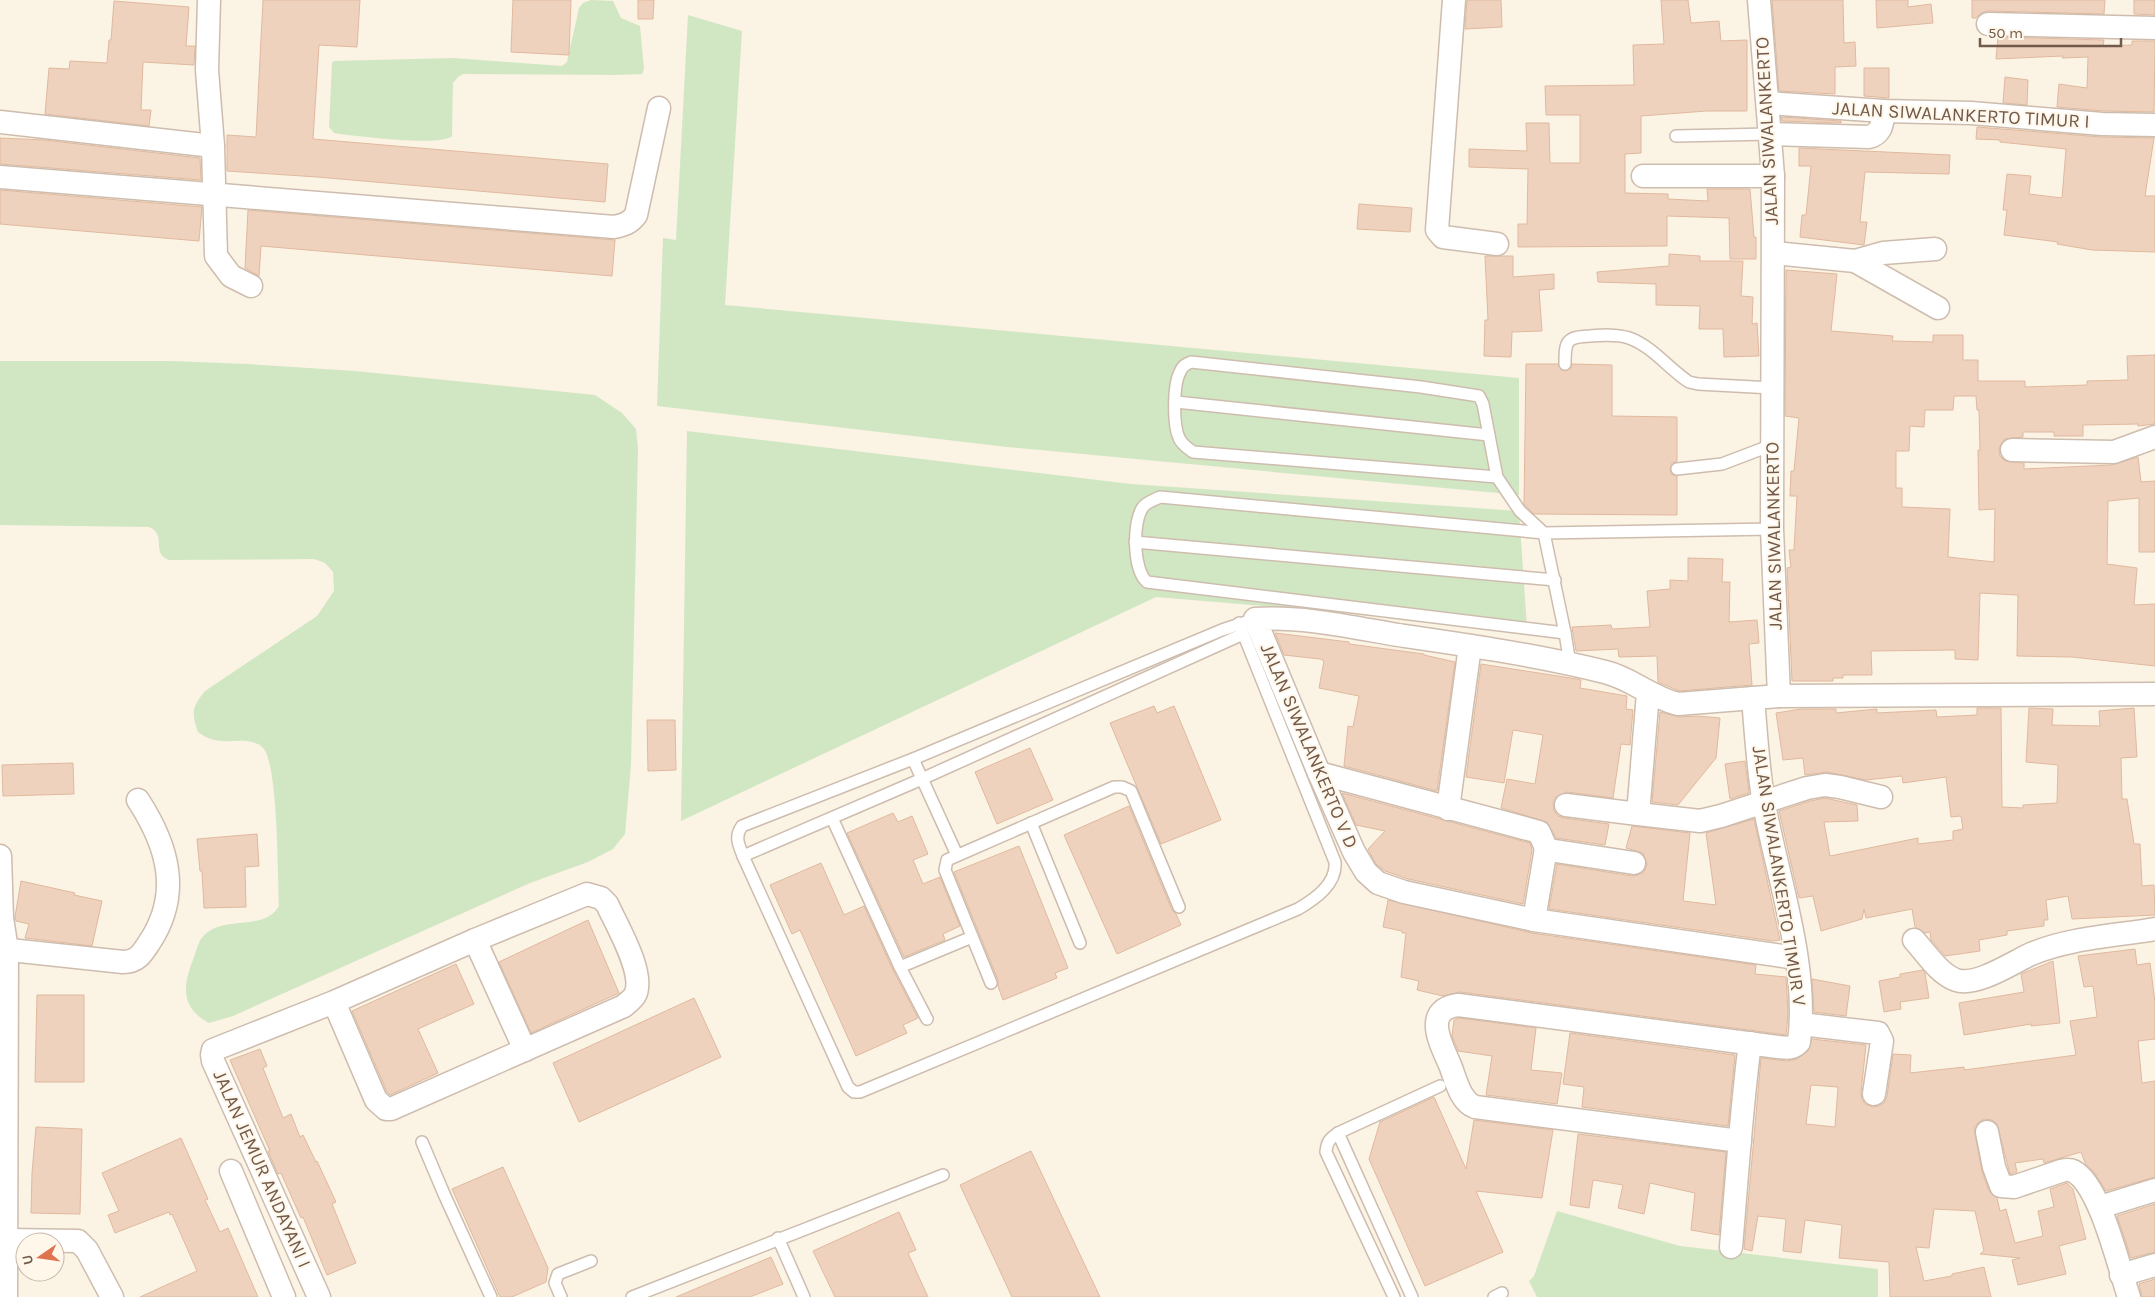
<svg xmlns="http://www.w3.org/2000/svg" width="2155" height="1297" viewBox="0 0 2155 1297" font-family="Karla,sans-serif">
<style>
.green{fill:#d1e7c3}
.building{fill:#efd2bd;stroke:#e0b99e;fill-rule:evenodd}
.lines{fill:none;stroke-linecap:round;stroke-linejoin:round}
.lane-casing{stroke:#cebdae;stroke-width:14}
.street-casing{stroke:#cebdae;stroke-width:25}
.lane{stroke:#fff;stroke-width:11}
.street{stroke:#fff;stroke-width:22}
.labels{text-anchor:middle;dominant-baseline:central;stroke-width:4;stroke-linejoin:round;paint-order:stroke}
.street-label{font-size:19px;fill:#725a4b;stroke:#fef7ea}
</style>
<rect width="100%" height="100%" fill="#fbf3e4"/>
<g class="green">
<path d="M591 0 613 1 621 18 640 26 644 69 642 74 616 75 463 74 458 77 453 83 452 136C440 147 359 136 340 134L334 133 329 127 332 63 334 61 453 58 562 66 567 62 579 8 583 3Z"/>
<polygon points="688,15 742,31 725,305 1519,378 1519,495 1007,447 657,406 663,238 676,240"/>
<path d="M0 361H170L248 364 355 371 595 395 622 413 636 429 638 449 631 765 625 834 613 849 588 862 530 883 233 1016 209 1023C196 1016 186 1006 186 990 186 978 190 968 194 957 196 951 198 944 201 939 220 913 264 933 279 906 278 880 278 762 263 748 250 735 227 745 211 739 207 738 202 735 198 732 191 712 192 707 205 691L317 616 334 591 333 572 325 563 314 559 169 560C150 553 168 535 149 527L0 525Z"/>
<polygon points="687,431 1131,484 1519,511 1527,628 1156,597 681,821"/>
<polygon points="1557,1211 1680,1246 1878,1269 1878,1297 1537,1297 1529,1281 1534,1276"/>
</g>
<g class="building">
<polygon points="263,0 360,0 357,47 319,45 313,139 608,164 605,202 317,177 227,171 227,135 256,137"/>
<polygon points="513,0 571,0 569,55 511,52"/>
<polygon points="638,0 654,0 653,19 638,19"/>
<polygon points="1467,0 1501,0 1502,27 1465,29"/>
<polygon points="1661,0 1688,0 1691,23 1719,21 1721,41 1747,40 1747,111 1706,111 1641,116 1641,153 1625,154 1625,193 1668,194 1668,199 1708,201 1707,189 1750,189 1754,237 1756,237 1756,259 1730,259 1729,218 1667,216 1667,246 1518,247 1518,224 1527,224 1528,169 1469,167 1469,149 1527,151 1526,123 1549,123 1550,163 1580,163 1580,115 1546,115 1545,86 1634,85 1633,45 1664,44"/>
<polygon points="1772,0 1843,0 1844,43 1855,42 1856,66 1835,67 1835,94 1779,91"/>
<polygon points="1876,0 1908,0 1908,7 1931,4 1933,23 1877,28"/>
<polygon points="1972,0 2105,0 2104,14 1988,11 1981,13 1976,18 1972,18"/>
<polygon points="2134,0 2155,0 2155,15 2134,14"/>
<polygon points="114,1 189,7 186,46 195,46 194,65 143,62 141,110 151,110 149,126 45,114 49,68 69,69 70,61 107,63 109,40 111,40"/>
<polygon points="1998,37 2104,40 2103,46 2132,45 2132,41 2155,41 2154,112 2103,111 2057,107 2059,84 2087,88 2088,57 2062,58 2063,56 1996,59"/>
<polygon points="1864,68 1889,68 1889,98 1864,96"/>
<polygon points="2005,77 2028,80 2027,105 2003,103"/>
<polygon points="1781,117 1841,121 1841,123 1782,121"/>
<polygon points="1977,127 2101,137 2154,138 2145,196 2155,196 2155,252 2092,250 2057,244 2058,242 2004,235 2007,210 2003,210 2007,174 2031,176 2029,194 2062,198 2066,149 2000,142 2000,140 1976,139"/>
<polygon points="0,138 44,140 200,158 201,180 0,164"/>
<polygon points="1799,148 1950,155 1949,174 1865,172 1860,222 1867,222 1864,245 1800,237 1802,215 1806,215 1811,166 1799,166"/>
<polygon points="0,190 202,207 199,241 0,224"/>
<polygon points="1359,204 1412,208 1410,232 1357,229"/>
<polygon points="248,210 615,240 612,276 261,246 259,276 245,268"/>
<polygon points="1669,254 1700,256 1700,261 1743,261 1741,296 1753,297 1752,324 1757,323 1759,356 1724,357 1723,329 1699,329 1700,306 1656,305 1656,284 1598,282 1597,272 1669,266"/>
<polygon points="1485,256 1513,256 1513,277 1554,274 1554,289 1539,290 1542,331 1512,332 1511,357 1484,356 1485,320 1488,320"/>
<path d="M1786 270 1837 274 1831 331 1893 336 1892 341 1933 342V335H1963V360H1978V381H2025V387L2087 385V381L2128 380 2127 356 2155 355V424L2138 426V424L2083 425V436H2054V432H2023V437L2005 439 2001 444 1999 450 2000 456 2005 461 2024 463V469L2111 465 2138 457 2141 482 2155 481V552H2139V498L2108 501 2107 564 2137 568 2134 605 2155 604V666L2072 657 2017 656 2018 595 1980 593 1978 660 1955 659V650L1871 651 1872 675H1843V678H1833V681H1792L1787 568 1791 567 1789 550H1794L1797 496H1790L1791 471H1794L1799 418 1785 416ZM1954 396H1976L1977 410H1979L1980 450H1978L1979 510 1995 509 1994 562 1948 557 1950 509 1902 507V488H1896V451H1909L1910 426 1924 427 1925 410H1953Z"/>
<polygon points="1526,364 1558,364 1561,370 1565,371 1571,368 1572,364 1612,365 1612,416 1677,417 1677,461 1672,463 1670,469 1671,474 1677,476 1677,515 1534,514 1524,504"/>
<polygon points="1688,558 1723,559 1722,582 1730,582 1729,622 1757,620 1759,643 1749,644 1752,685 1679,691 1658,682 1657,656 1619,657 1618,649 1576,651 1572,627 1611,625 1612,629 1650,627 1647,591 1670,589 1670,580 1688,581"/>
<polygon points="1275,633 1349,642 1349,644 1424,654 1424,655 1455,662 1437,791 1344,766 1348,726 1353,727 1359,696 1319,688 1324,661 1320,659 1284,655"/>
<polygon points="1481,664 1577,679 1581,680 1580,688 1627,696 1626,709 1633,710 1630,745 1621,744 1613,798 1567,792 1556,797 1553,803 1554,811 1558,816 1564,818 1609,824 1605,845 1556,838 1547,822 1501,808 1507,779 1535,784 1543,735 1513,730 1504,783 1466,777"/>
<polygon points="1154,706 1157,713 1174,706 1221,820 1161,844 1110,723"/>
<polygon points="1977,708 2001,708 2002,807 2023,808 2023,805 2057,803 2058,765 2026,762 2029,708 2053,709 2052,725 2100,726 2099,711 2134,708 2137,757 2121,758 2122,799 2127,799 2134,844 2140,844 2142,886 2154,885 2155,915 2072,919 2068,896 2046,900 2048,920 2044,920 2044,926 2007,931 2007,935 1979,940 1980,951 1945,956 1931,940 1930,932 1925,933 1915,927 1912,909 1866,918 1864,909 1862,919 1821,931 1813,896 1799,898 1779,811 1810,801 1825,798 1857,805 1858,821 1824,822 1830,856 1918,838 1918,844 1953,840 1953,831 1963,829 1961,816 1951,817 1946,777 1903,783 1902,776 1866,780 1827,772 1805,775 1803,758 1783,760 1776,713 1801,709 1836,709 1836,713 1877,709 1877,713 1936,710 1937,717 1977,715"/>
<polygon points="1660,712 1679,717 1698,716 1720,718 1716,758 1678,805 1652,802"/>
<polygon points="647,720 675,720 676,770 648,771"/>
<polygon points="1030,748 1053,800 997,824 975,772"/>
<polygon points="1745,761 1749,793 1730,799 1725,764"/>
<polygon points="73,763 74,794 3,796 2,765"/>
<polygon points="1342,793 1530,843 1532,850 1523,904 1408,879 1385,871 1376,864 1368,849 1385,831 1356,825"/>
<polygon points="1129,806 1172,910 1176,914 1181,925 1117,954 1064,835"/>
<polygon points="893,813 898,822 912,816 928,854 913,860 923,884 940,877 960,926 943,934 945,940 904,957 847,833"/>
<polygon points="1754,819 1780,940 1773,941 1549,909 1557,864 1632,876 1638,875 1644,872 1647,864 1643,853 1626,848 1632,826 1690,833 1683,901 1716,905 1706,833"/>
<polygon points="257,834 259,866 245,867 246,907 204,908 202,871 200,871 197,839"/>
<polygon points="1019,846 1068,968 1055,973 1057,978 1003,1000 998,986 998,980 954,872"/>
<polygon points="821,863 844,915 864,906 893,970 918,1018 903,1025 907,1033 856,1056 800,930 792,934 770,885"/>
<polygon points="21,881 75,893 74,895 102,901 92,946 25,938 29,924 16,921 15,917"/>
<polygon points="1388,900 1532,933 1756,965 1755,974 1786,977 1788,1013 1786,1035 1460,992 1443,996 1417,990 1419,981 1401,977 1406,933 1402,933 1402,931 1383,927"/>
<polygon points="588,920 619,993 531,1033 499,962"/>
<path d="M2135 949 2137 965 2150 963 2155 1002V1039L2138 1041 2142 1083 2155 1081V1177L2106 1191 2094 1172 2086 1165 2081 1152 2044 1163 2043 1159 2015 1163 2017 1172 2010 1174 1997 1124 1992 1120 1984 1119 1978 1123 1974 1128 1982 1171 1989 1191 1997 1198 2000 1211 2006 1209 2015 1243 2043 1236 2038 1211 2054 1207 2050 1189 2067 1183 2073 1189 2086 1239 2059 1246 2066 1274 2018 1285 2012 1260 2020 1258 1980 1254 1984 1251 1975 1211 1934 1209 1929 1248 1916 1247 1924 1281 1952 1276V1274L1984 1267 1991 1297H1890L1889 1262 1839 1258 1842 1225 1805 1220 1801 1253 1783 1251 1786 1219 1758 1216 1752 1251 1744 1249 1761 1058 1787 1061 1797 1059 1808 1051 1812 1039 1866 1045 1861 1093 1862 1099 1865 1104 1873 1107 1879 1106 1884 1103 1887 1096 1893 1054 1911 1055 1910 1073 1964 1067V1070L2076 1055 2070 1021 2097 1017 2093 986 2084 987 2078 956ZM1811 1085 1838 1087 1835 1127 1806 1124Z"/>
<polygon points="2053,961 2060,1023 2031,1026 2031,1024 1964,1035 1959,1003 2024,992 2021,974"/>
<polygon points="456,964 474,1004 418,1029 438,1073 390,1095 387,1092 352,1011"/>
<polygon points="1923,970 1925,973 1929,998 1900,1002 1901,1009 1884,1012 1879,981 1900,977 1900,974"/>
<polygon points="1812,979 1850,986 1846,1016 1814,1012"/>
<polygon points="37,995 84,995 84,1082 35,1082"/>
<polygon points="694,998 721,1057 579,1122 553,1063"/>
<polygon points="1459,1018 1536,1028 1531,1070 1562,1073 1557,1104 1486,1095 1492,1056 1458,1051 1452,1036 1454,1020"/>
<polygon points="1570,1033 1735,1055 1728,1126 1582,1107 1584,1087 1563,1084"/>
<polygon points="260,1049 267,1066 263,1068 283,1118 291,1114 300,1137 303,1135 316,1162 317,1161 336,1202 332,1204 356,1263 327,1275 303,1217 301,1218 281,1173 278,1174 268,1151 270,1151 266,1142 230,1060"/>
<polygon points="1434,1097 1466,1169 1474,1120 1553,1130 1542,1198 1476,1191 1503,1252 1425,1286 1369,1159 1380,1122"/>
<polygon points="36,1127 82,1129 80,1214 31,1213 32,1173"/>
<polygon points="1578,1134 1726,1152 1719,1235 1691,1230 1695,1193 1650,1183 1644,1214 1618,1208 1623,1185 1593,1180 1589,1208 1570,1205"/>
<polygon points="181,1138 208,1199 205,1200 220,1232 228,1228 258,1297 140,1297 197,1271 172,1214 170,1215 169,1212 115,1233 108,1215 119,1211 102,1173"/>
<polygon points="1031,1151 1100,1297 1012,1297 960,1185"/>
<polygon points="503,1167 548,1268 546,1282 512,1297 500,1297 452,1189"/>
<polygon points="2155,1204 2155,1252 2131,1258 2117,1216"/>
<polygon points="899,1212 916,1250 908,1253 928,1297 835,1297 813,1251"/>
<polygon points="771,1257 783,1284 750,1297 676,1297"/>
<polygon points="2155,1279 2155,1297 2142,1297 2139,1284"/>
</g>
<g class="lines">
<g class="lane-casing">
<g id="lane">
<polyline points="1676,136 1770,134"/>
<path d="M1565 364C1565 341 1566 337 1590 336 1603 335 1617 334 1629 338 1652 346 1669 369 1689 382L1698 384 1772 388"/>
<polyline points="1176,402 1489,435"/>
<polyline points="1677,469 1722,464 1772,445"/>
<path d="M1497 477 1193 452C1188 448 1182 445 1179 438 1173 425 1173 385 1180 372 1182 366 1186 364 1191 362L1421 387 1479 396 1483 404 1497 477 1520 511 1544 533 1565 633 1147 582C1133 570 1132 522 1143 507 1147 502 1154 500 1160 497L1544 533 1772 529"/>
<polyline points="1135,542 1555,580"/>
<path d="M1239 623 1335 862C1337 884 1315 899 1298 909L860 1092H854L848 1087 743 856C739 845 734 837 742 826L913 759 1222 630 1255 619"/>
<polyline points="1565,633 1570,664"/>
<polyline points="913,759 957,855"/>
<polyline points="832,818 900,967 927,1019"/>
<polyline points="1031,823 1080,943"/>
<polyline points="743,856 915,782 1243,634"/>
<polyline points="900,967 972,937"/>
<polyline points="991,983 945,870 947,860 1114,787 1122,787 1131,791 1179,907"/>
<polyline points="1338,1133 1412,1297"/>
<polyline points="422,1142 444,1194 491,1297"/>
<polyline points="778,1238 804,1297"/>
<polyline points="561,1297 555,1283 558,1274 591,1261"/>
<polyline points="632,1297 943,1175"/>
<path d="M1394 1297 1326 1152C1327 1141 1330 1139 1338 1133L1440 1086"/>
<polyline points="1494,1297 1502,1293"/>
</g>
</g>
<g class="street-casing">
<g id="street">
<polyline points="209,0 207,70 213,146"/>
<polyline points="1454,0 1437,230 1443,237 1497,244"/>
<polyline points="1759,0 1773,176 1772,529 1779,696"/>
<polyline points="1988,24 2155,28"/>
<polyline points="1768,103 1884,111 1971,113 2102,124 2155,125"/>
<polyline points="0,122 213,146 216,256 231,276 251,286"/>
<path d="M1770 134 1869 137C1883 133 1882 122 1884 111"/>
<polyline points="1643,176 1773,176"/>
<path d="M0 177 614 227C624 225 630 223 636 215L659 108"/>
<polyline points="1774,253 1855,261 1938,308"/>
<polyline points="1855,261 1883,253 1935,249"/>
<polyline points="2012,450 2114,452 2155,437"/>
<polyline points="1648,693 1638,814 1700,821 1721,816 1807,788 1825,785 1840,787 1881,797"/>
<polyline points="1319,773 1539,832 1546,848 1549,850 1634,863"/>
<polyline points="1566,805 1638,814"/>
<polyline points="1448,809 1470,646"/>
<polyline points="0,856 2,918 7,950 6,1297"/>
<polyline points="1534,920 1546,848"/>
<polyline points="475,940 525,1050"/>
<path d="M1914 940C1926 953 1939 974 1956 980 1976 987 2012 963 2031 954 2069 938 2114 936 2155 929"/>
<path d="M0 949 123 962C137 962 142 954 149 943 182 894 168 846 138 800"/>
<path d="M1796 958 1534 920 1404 892 1378 883 1366 872 1354 852 1319 773 1255 619C1303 616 1351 627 1398 635 1467 645 1537 655 1605 672 1631 678 1650 697 1678 704L1779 696 2155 694"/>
<polyline points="1801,1024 1878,1033 1882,1041 1874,1094"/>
<path d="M1987 1132 1994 1167 2001 1186 2014 1187 2061 1171C2065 1170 2069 1169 2073 1171 2100 1184 2119 1268 2129 1297"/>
<path d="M1740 1141 1475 1107C1460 1101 1456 1080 1450 1065 1441 1044 1422 1010 1458 1005L1778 1047C1787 1048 1793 1049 1799 1042 1809 966 1778 879 1764 804 1758 770 1756 733 1753 698"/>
<polyline points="231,1171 284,1297"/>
<polyline points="2100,1207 2155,1190"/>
<polyline points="7,1240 78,1241 87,1250 112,1297"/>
<path d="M1731 1247C1737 1179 1741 1111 1750 1043"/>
<polyline points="2121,1275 2155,1265"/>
<path d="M319 1297 213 1061 212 1055 213 1050 334 1002 475 940 587 894 601 898 607 904C616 924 646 974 635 995 633 999 627 1003 624 1006L391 1109H386L376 1100 334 1002"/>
</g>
</g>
<use href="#lane" class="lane"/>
<use href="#street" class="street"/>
</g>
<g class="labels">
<g class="street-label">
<text transform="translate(1961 115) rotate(3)">JALAN SIWALANKERTO TIMUR I</text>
<text transform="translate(1767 131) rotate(-93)">JALAN SIWALANKERTO</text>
<text transform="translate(1774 536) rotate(-91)">JALAN SIWALANKERTO</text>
<text transform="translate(1309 746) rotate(67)">JALAN SIWALANKERTO V D</text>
<text transform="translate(1779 876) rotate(81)">JALAN SIWALANKERTO TIMUR V</text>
<text transform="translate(262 1169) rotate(66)">JALAN JEMUR ANDAYANI I</text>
</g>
</g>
<g transform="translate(40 1257) rotate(257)"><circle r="24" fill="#fef7ea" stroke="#c6b8aa"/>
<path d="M0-4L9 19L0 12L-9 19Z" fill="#df734f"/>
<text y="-8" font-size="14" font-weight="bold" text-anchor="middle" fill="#725a4b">U</text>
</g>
<path d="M1980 38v8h141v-8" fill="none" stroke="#725a4b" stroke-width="2.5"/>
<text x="1988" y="38" font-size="15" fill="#725a4b" stroke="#fef7ea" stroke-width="4" paint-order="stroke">50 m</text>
</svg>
